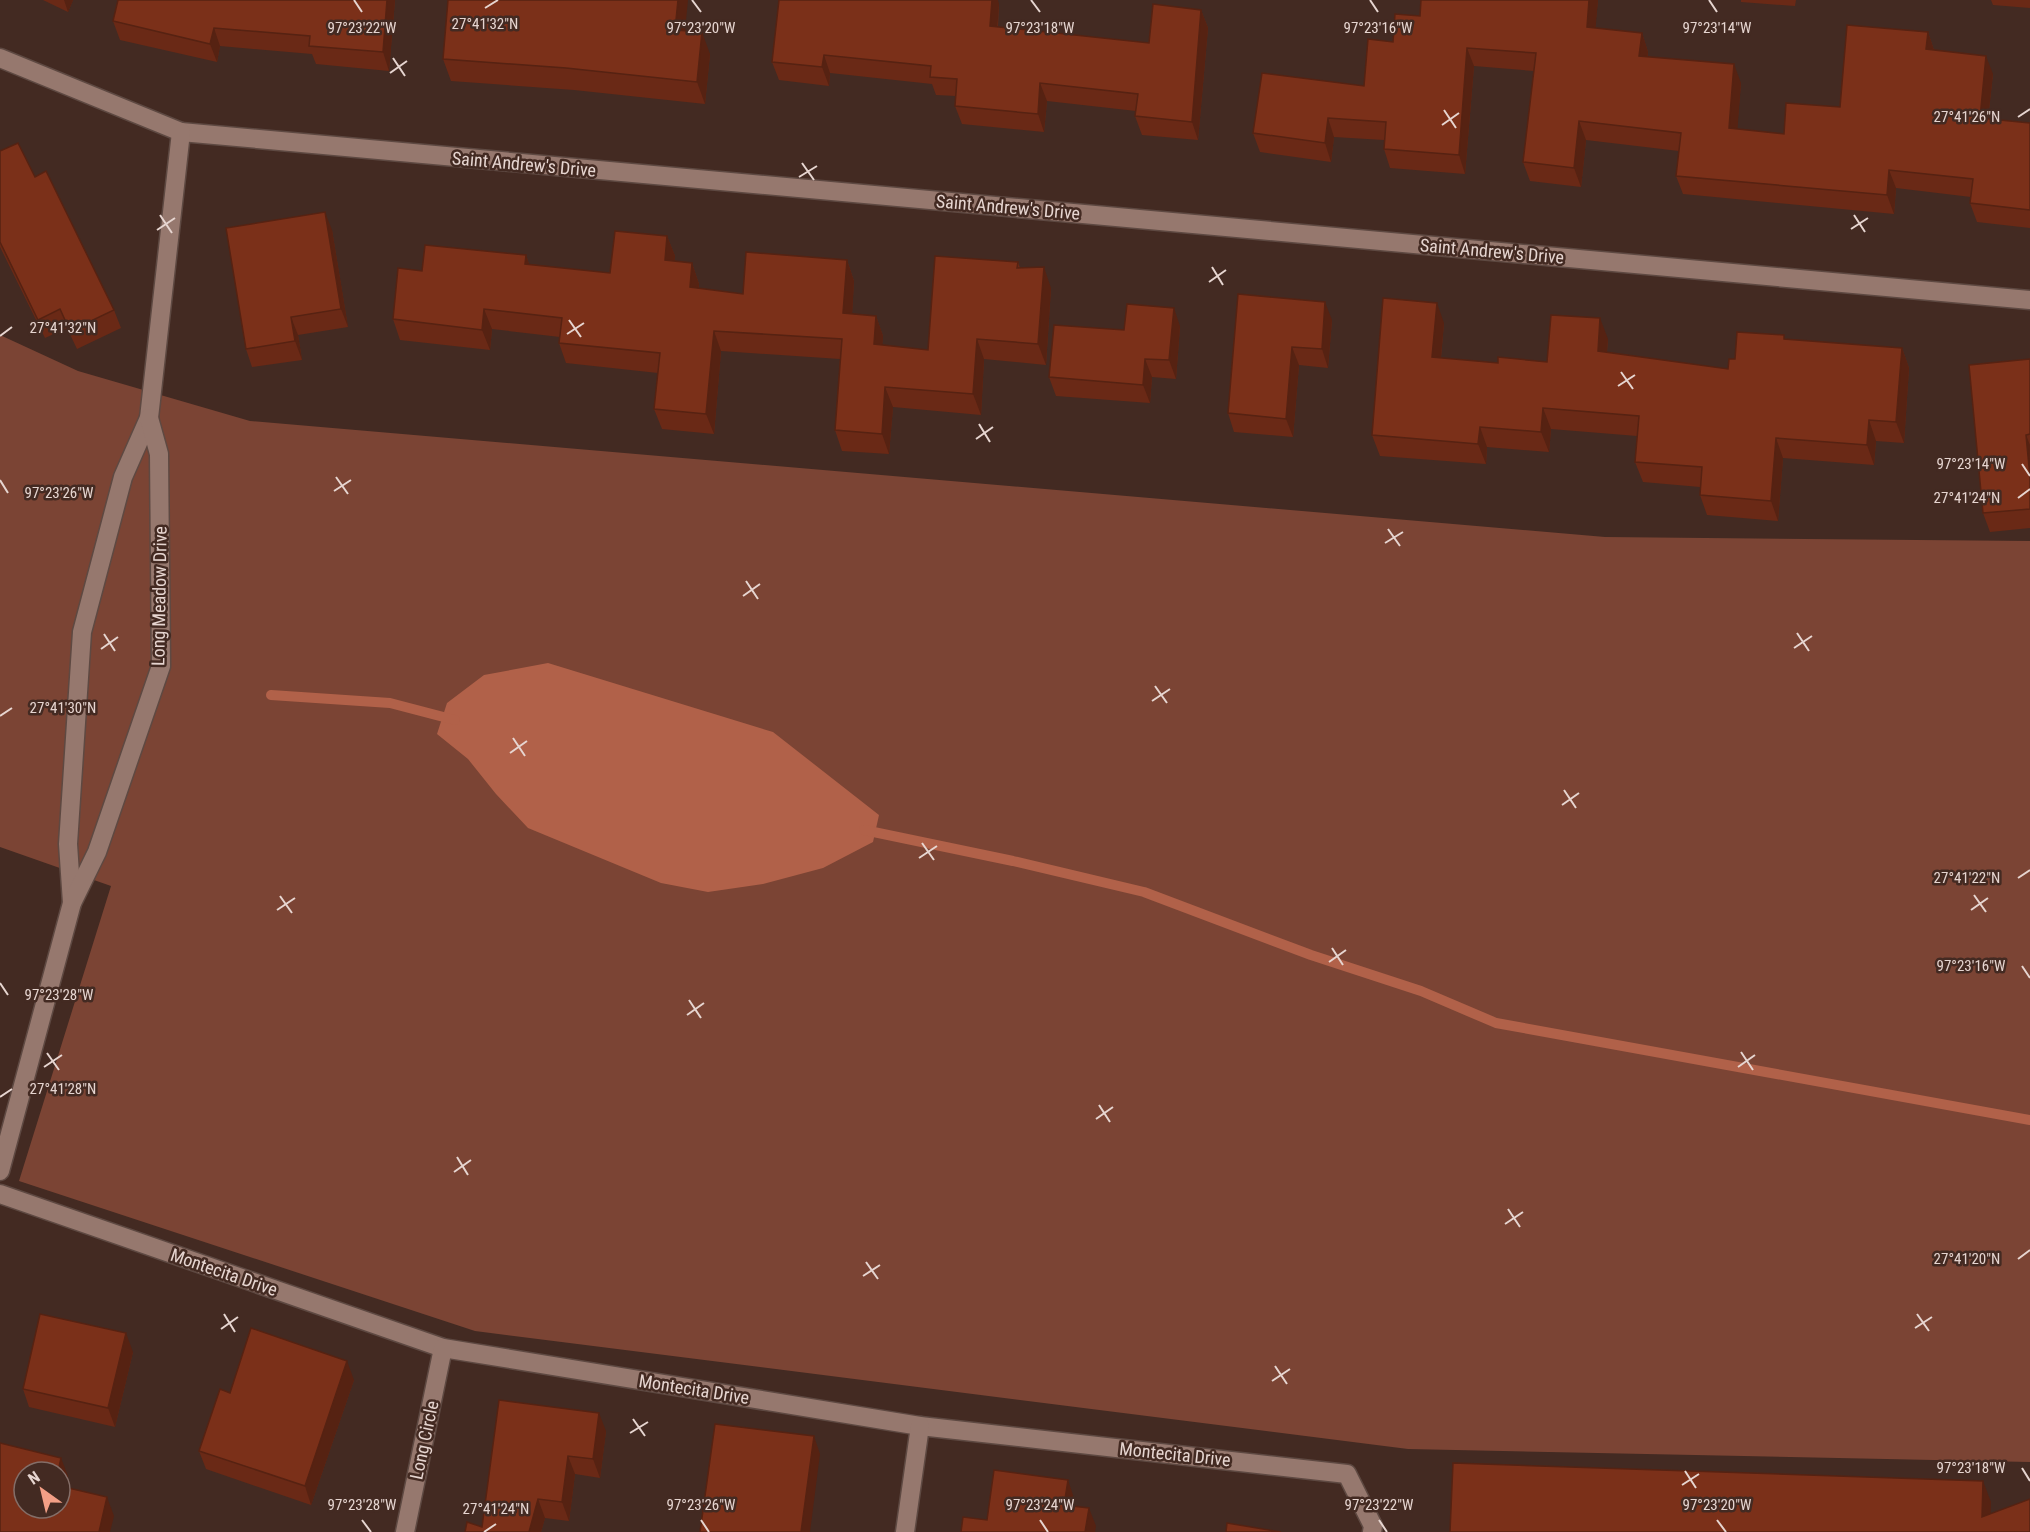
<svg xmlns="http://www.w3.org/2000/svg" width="2030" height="1532" viewBox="0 0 2030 1532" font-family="'Roboto Condensed',sans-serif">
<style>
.green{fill:#7b4434}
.water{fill:#b16149}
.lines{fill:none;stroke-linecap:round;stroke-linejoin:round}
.stream{stroke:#b16149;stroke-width:10}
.street-casing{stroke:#5e4942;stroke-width:21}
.secondary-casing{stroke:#5e4942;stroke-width:21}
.street{stroke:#96786e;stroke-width:18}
.secondary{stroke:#96786e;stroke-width:18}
.wall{fill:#6a2916}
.shaded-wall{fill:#562212}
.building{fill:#7b3019;stroke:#562212;stroke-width:1.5}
.ticks{fill:none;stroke:#e6d5d0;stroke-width:2}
.labels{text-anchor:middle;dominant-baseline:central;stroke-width:5;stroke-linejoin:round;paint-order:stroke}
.street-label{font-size:18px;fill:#e6d5d0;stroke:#432a22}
.ticks-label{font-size:15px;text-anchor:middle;fill:#e6d5d0;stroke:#432a22;stroke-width:5;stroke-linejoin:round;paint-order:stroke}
</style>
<rect width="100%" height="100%" fill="#432a22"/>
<polygon class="green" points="0,335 78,371 250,421 1605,537 2030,541 2030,1462 1408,1449 475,1331 19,1181 111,886 0,847"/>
<polygon class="water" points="548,663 773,732 879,815 873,842 823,868 763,884 708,892 661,883 528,828 496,794 468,759 437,734 447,703 484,675"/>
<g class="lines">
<g class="stream">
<polyline points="271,695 390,703 455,720"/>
<polyline points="864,830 1013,861 1144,892 1311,955 1421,991 1496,1023 2030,1120"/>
</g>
<g class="street-casing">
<g id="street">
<polyline points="181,132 2030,300"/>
<polyline points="0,1194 443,1348 920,1426 1347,1474 1373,1526 1372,1532"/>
<polyline points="405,1532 443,1348"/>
<polyline points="905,1532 920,1426"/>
</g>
</g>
<g class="secondary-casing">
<g id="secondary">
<polyline points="0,58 181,132 149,418 123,477 82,632 68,844 72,903"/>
<polyline points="0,1171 72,903 97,852 161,666 159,454 149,418"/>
</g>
</g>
<use href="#street" class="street"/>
<use href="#secondary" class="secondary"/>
</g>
<g class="wall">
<polygon points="43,0 73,0 68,12"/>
<polygon points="118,0 395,0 389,71 316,64 312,54 220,46 217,62 120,40 113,21"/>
<polygon points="1421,0 1598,0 1595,28 1642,33 1648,52 1648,56 1741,83 1737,129 1784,134 1840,107 1928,32 1934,50 1993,74 1988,119 2030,123 2030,228 1977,222 1970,203 1971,197 1896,188 1894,214 1683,194 1676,176 1679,151 1586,140 1581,187 1530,181 1523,162 1534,71 1474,66 1465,174 1390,168 1384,149 1384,140 1334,137 1331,162 1260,152 1253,133 1364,86 1393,42 1420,16"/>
<polygon points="1741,0 1796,0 1795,6 1741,2"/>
<polygon points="1991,0 2030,0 2030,8 1993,5"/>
<polygon points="999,4 998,27 1149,43 1201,10 1208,28 1198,140 1142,135 1135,116 1136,111 1047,101 1044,132 962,124 955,106 956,96 936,95 932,84 830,73 829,86 779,80 772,62"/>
<polygon points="685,31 710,54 705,104 574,90 451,81 443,59"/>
<polygon points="0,151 35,177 114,310 121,328 77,349 67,328 45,338 0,247"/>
<polygon points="332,230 348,327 298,335 302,360 252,367 246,349"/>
<polygon points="667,236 675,256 674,261 692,263 699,284 699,288 743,294 847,260 854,281 852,314 876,316 883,336 882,345 928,350 1018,262 1020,268 1051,288 1046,365 984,359 981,415 893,407 889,454 842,451 835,430 840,359 721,351 714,434 662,429 654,409 658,373 566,363 559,343 560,337 492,329 490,350 400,340 393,319 422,271 526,255 529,264 610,273"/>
<polygon points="1238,294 1332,320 1328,368 1299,365 1293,437 1234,432 1228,413"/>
<polygon points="1444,323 1441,358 1498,363 1547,362 1608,339 1607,352 1728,369 1735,359 1786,339 1902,348 1909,368 1904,443 1876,441 1874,465 1783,458 1778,521 1707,515 1700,495 1700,487 1643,482 1635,462 1637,436 1551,429 1549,452 1487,447 1486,464 1380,456 1372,435"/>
<polygon points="1180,326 1176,379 1152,377 1150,403 1056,396 1049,377 1124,330"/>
<polygon points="2030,359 2030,528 1990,532 1983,513"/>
<polygon points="133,1352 115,1427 29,1407 23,1389"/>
<polygon points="354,1380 311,1505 206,1469 199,1451 230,1393"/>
<polygon points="499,1400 606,1431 600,1478 575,1474 569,1521 545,1518 541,1532 465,1532 482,1527"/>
</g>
<g class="shaded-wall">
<polygon points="64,0 73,0 68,12"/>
<polygon points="387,0 395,0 389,71 383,52"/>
<polygon points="678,0 688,0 683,51 675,30"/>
<polygon points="992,0 998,0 999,4 996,44 990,26"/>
<polygon points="1589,0 1598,0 1594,45 1587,27"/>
<polygon points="1201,10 1208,28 1198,140 1192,122"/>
<polygon points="214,28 220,46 217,62 210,44"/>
<polygon points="702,32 710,54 705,104 697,82"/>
<polygon points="1928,32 1934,50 1926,49"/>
<polygon points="1642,33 1648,52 1646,74 1639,56"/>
<polygon points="1467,48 1474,66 1465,174 1459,155"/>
<polygon points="824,55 830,73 829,86 822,67"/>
<polygon points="1986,56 1993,74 1986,136 1980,118"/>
<polygon points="1734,64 1741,83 1736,147 1729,128"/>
<polygon points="1040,83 1047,101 1044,132 1038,114"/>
<polygon points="1328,118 1334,137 1331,162 1325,143"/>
<polygon points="1579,121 1586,140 1581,187 1574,168"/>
<polygon points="1889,170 1896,188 1894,214 1887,195"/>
<polygon points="325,212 332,230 348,327 341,309"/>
<polygon points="667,236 675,256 672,280 665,260"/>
<polygon points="526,255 533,275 525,264"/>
<polygon points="847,260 854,281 851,333 843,313"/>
<polygon points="692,263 699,284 697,307 690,287"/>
<polygon points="1044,267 1051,288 1046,365 1038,344"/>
<polygon points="1325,302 1332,320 1328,368 1322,349"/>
<polygon points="1437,303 1444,323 1439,378 1432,357"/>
<polygon points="1174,308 1180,326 1176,379 1169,360"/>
<polygon points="484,309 492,329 490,350 482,330"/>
<polygon points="876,316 883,336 881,365 874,344"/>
<polygon points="291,317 298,335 302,360 295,341"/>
<polygon points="1600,318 1608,339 1605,371 1598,351"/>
<polygon points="714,331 721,351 714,434 706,414"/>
<polygon points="977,339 984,359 981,415 973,394"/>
<polygon points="1292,347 1299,365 1293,437 1286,419"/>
<polygon points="1902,348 1909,368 1904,443 1896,422"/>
<polygon points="1145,359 1152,377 1150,403 1143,385"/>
<polygon points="885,387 893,407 889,454 882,434"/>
<polygon points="1543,408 1551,429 1549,452 1541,432"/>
<polygon points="1869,420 1876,441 1874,465 1867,445"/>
<polygon points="1480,427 1487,447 1486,464 1478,444"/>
<polygon points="2026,435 2030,445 2030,477"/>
<polygon points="1776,438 1783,458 1778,521 1771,501"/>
<polygon points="126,1333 133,1352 115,1427 108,1408"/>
<polygon points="347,1361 354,1380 311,1505 305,1486"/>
<polygon points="599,1413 606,1431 600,1478 593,1459"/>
<polygon points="814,1436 820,1454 810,1532 801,1532"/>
<polygon points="568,1456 575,1474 569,1521 562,1502"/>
<polygon points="61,1458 68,1476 62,1504 60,1499 60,1472 58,1472"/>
<polygon points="1068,1480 1074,1498 1071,1523 1064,1505"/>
<polygon points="1983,1481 1991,1502 1990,1532 1982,1517"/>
<polygon points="107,1497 114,1516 110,1532 99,1532"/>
<polygon points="538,1499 545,1518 541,1532 529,1532"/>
<polygon points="1089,1508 1096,1526 1095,1532 1085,1532"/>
</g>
<g class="building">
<polygon points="118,0 387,0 383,52 309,46 310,36 214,28 210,44 113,21"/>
<polygon points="448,0 678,0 675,30 702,32 697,82 566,68 443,59"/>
<polygon points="779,0 992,0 990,26 1149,43 1153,4 1201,10 1192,122 1135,116 1138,94 1040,83 1038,114 955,106 957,79 930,77 931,66 824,55 822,67 772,62"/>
<polygon points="1421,0 1589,0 1587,27 1642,33 1639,56 1734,64 1729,128 1784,134 1786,103 1840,107 1847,25 1928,32 1926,49 1986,56 1980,118 2030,123 2030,210 1970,203 1973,179 1889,170 1887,195 1676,176 1681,133 1579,121 1574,168 1523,162 1536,53 1467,48 1459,155 1384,149 1386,122 1328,118 1325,143 1253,133 1262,73 1364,86 1368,39 1393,42 1395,14 1420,16"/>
<polygon points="18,143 35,177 46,171 114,310 70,331 60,309 38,320 0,242 0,151"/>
<polygon points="325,212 341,309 291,317 295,341 246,349 226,228"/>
<polygon points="615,231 667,236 665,260 692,263 690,287 743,294 746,252 847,260 843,313 876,316 874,344 928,350 935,256 1018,262 1017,268 1044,267 1038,344 977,339 973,394 885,387 882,434 835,430 842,339 714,331 706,414 654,409 660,353 559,343 562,318 484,309 482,330 393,319 398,268 422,271 425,245 526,255 525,264 610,273"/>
<polygon points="1238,294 1325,302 1322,349 1292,347 1286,419 1228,413"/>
<polygon points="1383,298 1437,303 1432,357 1498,363 1498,357 1547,362 1551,315 1600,318 1598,351 1728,369 1729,359 1735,359 1737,332 1784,335 1784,339 1902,348 1896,422 1869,420 1867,445 1776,438 1771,501 1700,495 1702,467 1635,462 1639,416 1543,408 1541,432 1480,427 1478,444 1372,435"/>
<polygon points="1127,304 1174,308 1169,360 1145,359 1143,385 1049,377 1054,325 1124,330"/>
<polygon points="2030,359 2030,434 2026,435 2030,477 2030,509 1983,513 1969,365"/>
<polygon points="40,1314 126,1333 108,1408 23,1389"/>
<polygon points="251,1328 347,1361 305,1486 199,1451 220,1389 230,1393"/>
<polygon points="499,1400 599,1413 593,1459 568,1456 562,1502 538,1499 529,1532 465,1532 467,1522 482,1527"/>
<polygon points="715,1424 814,1436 801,1532 700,1532"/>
<polygon points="0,1443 61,1458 58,1472 24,1472 24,1508 60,1508 60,1486 107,1497 99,1532 0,1532"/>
<polygon points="1453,1463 1983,1481 1982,1517 2030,1499 2030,1532 1450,1532"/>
<polygon points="994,1470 1068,1480 1064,1505 1089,1508 1085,1532 961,1532 963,1517 987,1520"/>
<polygon points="1227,1523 1281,1532 1226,1532"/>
</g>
<path class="ticks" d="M354 0 362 12M692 0 701 12M1031 0 1040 12M1370 0 1378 12M1709 0 1717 12M485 8 498 0M393 58 405 76M390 73 407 61M1444 110 1456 128M2018 117 2030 109M1442 125 1459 113M802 163 814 180M799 177 817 166M160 215 172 233M1854 215 1865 232M1851 229 1868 218M157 230 175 218M1212 267 1223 285M1209 282 1226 270M569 320 581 337M567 334 584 323M0 336 12 327M1621 372 1633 389M1618 386 1635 375M979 424 990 442M976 439 993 427M2022 464 2030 476M336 477 348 494M0 480 8 493M334 491 351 480M2018 498 2030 489M1388 529 1400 546M1385 543 1403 532M746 581 758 599M743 596 760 584M1797 633 1809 651M104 634 115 651M1794 648 1812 636M101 649 118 637M1155 686 1167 703M1152 701 1170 689M0 716 12 708M513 738 525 756M510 753 527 741M1564 790 1576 808M1562 805 1579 793M922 843 934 860M919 858 937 846M2018 878 2030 870M1974 895 1986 912M280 896 292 913M277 910 295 898M1971 910 1988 898M1332 948 1343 965M1329 962 1346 950M2022 966 2030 978M0 983 8 995M689 1000 701 1018M687 1015 704 1003M1741 1052 1753 1070M47 1053 59 1070M44 1067 62 1055M1738 1067 1755 1055M0 1097 12 1089M1099 1105 1110 1122M1096 1119 1113 1107M457 1157 468 1175M454 1172 471 1160M1508 1209 1520 1227M1505 1224 1523 1212M2018 1259 2030 1250M866 1262 878 1279M863 1276 880 1265M224 1314 235 1332M1917 1314 1929 1331M1915 1328 1932 1317M221 1329 238 1317M1275 1366 1287 1384M1272 1381 1290 1369M633 1419 645 1436M630 1433 648 1422M2022 1468 2030 1481M1685 1471 1696 1488M1682 1485 1699 1474M362 1520 371 1532M701 1520 709 1532M1040 1520 1048 1532M1379 1520 1387 1532M1717 1520 1726 1532M484 1532 496 1524"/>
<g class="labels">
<g class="street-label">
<text transform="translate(524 164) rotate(5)">Saint Andrew's Drive</text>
<text transform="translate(1008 207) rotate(5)">Saint Andrew's Drive</text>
<text transform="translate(1492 251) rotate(5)">Saint Andrew's Drive</text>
<text transform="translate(159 596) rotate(-89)">Long Meadow Drive</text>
<text transform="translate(224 1272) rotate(19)">Montecita Drive</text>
<text transform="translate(694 1389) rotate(9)">Montecita Drive</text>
<text transform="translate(424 1440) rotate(-78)">Long Circle</text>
<text transform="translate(1175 1454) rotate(6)">Montecita Drive</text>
</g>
</g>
<g class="ticks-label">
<text x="485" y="29">27°41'32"N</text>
<text x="362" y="33">97°23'22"W</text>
<text x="701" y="33">97°23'20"W</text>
<text x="1040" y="33">97°23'18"W</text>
<text x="1378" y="33">97°23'16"W</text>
<text x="1717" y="33">97°23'14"W</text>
<text x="1967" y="122">27°41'26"N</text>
<text x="63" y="333">27°41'32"N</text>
<text x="1971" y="469">97°23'14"W</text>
<text x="59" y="498">97°23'26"W</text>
<text x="1967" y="503">27°41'24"N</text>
<text x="63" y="713">27°41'30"N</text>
<text x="1967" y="883">27°41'22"N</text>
<text x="1971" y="971">97°23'16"W</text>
<text x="59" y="1000">97°23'28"W</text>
<text x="63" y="1094">27°41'28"N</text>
<text x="1967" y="1264">27°41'20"N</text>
<text x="1971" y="1473">97°23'18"W</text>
<text x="362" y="1510">97°23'28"W</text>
<text x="701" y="1510">97°23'26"W</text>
<text x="1040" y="1510">97°23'24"W</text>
<text x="1379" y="1510">97°23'22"W</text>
<text x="1717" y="1510">97°23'20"W</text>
<text x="496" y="1514">27°41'24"N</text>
</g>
<g transform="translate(42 1490) rotate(326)"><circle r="28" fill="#432a22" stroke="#846e68" stroke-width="1.5"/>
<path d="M0-4.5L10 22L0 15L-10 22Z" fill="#f39f86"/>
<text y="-9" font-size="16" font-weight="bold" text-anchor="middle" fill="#e6d5d0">N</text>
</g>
</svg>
